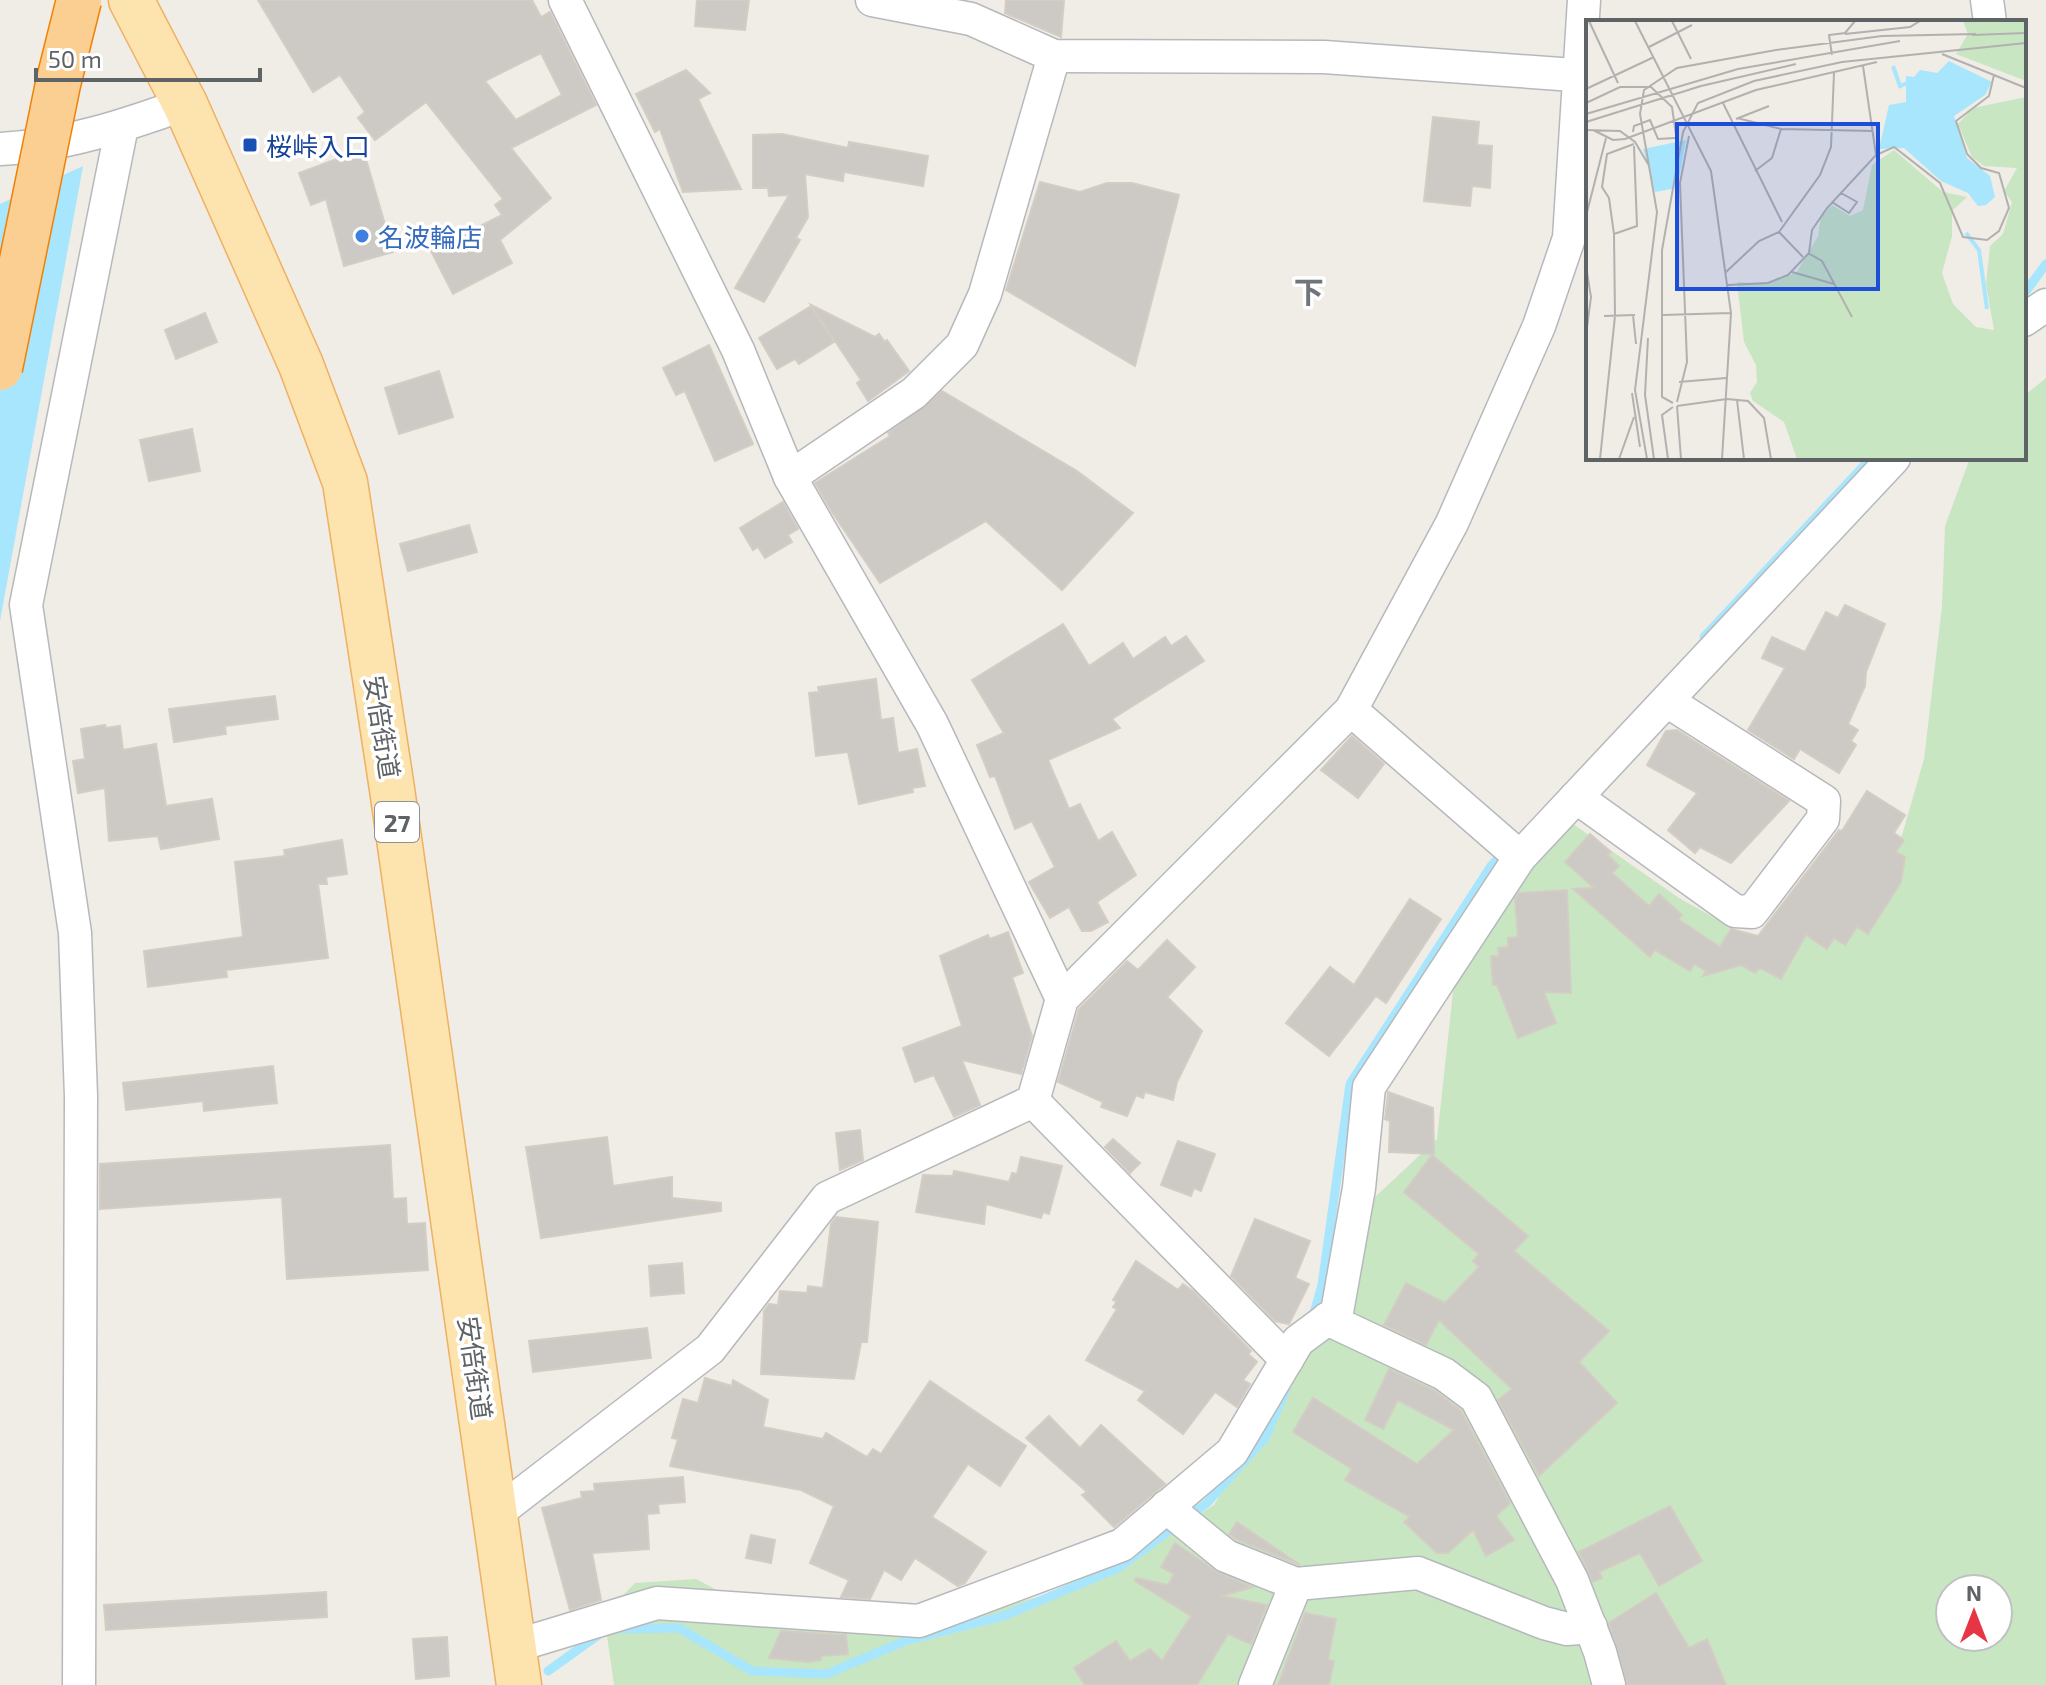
<svg xmlns="http://www.w3.org/2000/svg" width="2046" height="1685" viewBox="0 0 2046 1685" font-family="'Exo 2','Noto Sans JP',sans-serif">
<style>
.green{fill:#c9e6c3;fill-rule:evenodd}
.water{fill:#a8e6fd}
.lines{fill:none;stroke-linecap:round;stroke-linejoin:round}
.stream{stroke:#a8e6fd;stroke-width:9}
.building{fill:#cdc9c5;stroke:#d4cdc4;stroke-width:2;fill-rule:evenodd}
.minor-casing{stroke:#b6b9bc;stroke-width:35}
.primary-casing{stroke:#efb060;stroke-width:47}
.minor{stroke:#fff;stroke-width:32}
.primary{stroke:#fde3ad;stroke-width:44}
.motorway-bridge-casing{stroke:#f18105;stroke-width:47;stroke-linecap:butt}
.motorway-bridge{stroke:#fbcf92;stroke-width:44}
.transit-dot{fill:#1a4fb4;stroke:#fff;stroke-width:3}
.shop-dot{fill:#3f7fe0;stroke:#fff;stroke-width:3}
.labels{text-anchor:middle;dominant-baseline:central;stroke-width:7;stroke-linejoin:round;paint-order:stroke}
.shield{fill:#fff;stroke:#8e9294;stroke-width:2}
.shield-label{font-size:24px;font-weight:bold;fill:#5e6366}
.transit-label{font-size:26px;fill:#164399;stroke:#fff;text-anchor:start}
.shop-label{font-size:26px;fill:#366cbe;stroke:#fff;text-anchor:start}
.street-label{font-size:26px;fill:#5e6366;stroke:#fff}
.quarter-label{font-size:30px;font-weight:bold;fill:#6f7578;stroke:#fff}
.inset-river{fill:none;stroke:#a8e6fd;stroke-width:4}
.inset-road{fill:none;stroke:#b2b1af;stroke-width:2}
.view{fill:#1d4ed8;fill-opacity:0.15;stroke:#1d4ed8;stroke-width:4}
.inset-edge{fill:none;stroke:#5e6366;stroke-width:4}
</style>
<rect width="100%" height="100%" fill="#f0ece6"/>
<path class="green" d="M2046 378V1685H614L604 1615 635 1583 696 1579 771 1619H950L1091 1584 1214 1505 1306 1352 1358 1213 1437 1139 1459 937 1520 851 1573 824 1679 898 1758 942 1889 880 1924 759 1942 606 1945 526 1970 458H2024V396ZM1950 1589H1998V1637H1950Z"/>
<polygon class="water" points="83,166 0,621 0,204"/>
<g class="lines">
<g class="stream">
<polyline points="2024,294 2046,264"/>
<polyline points="1704,637 1871,458"/>
<polyline points="1312,1320 1322,1285 1350,1084 1491,866 1506,850"/>
<polyline points="618,1629 679,1628 752,1671 827,1674 905,1641 1004,1616 1118,1568 1207,1503 1265,1438 1286,1390"/>
<polyline points="548,1671 601,1633"/>
</g>
</g>
<g class="building">
<path d="M258 0H532L541 17 550 12 596 105 511 148 551 198 500 240 512 263 453 294 431 251 502 215 495 205 503 199 426 102 375 140 358 118 365 112 340 75 313 92ZM541 53 562 95 516 120 485 81Z"/>
<polygon points="697,0 749,0 745,30 695,26"/>
<polygon points="1006,0 1064,0 1061,37 1005,13"/>
<polygon points="686,70 710,93 698,99 741,189 683,192 660,129 655,132 636,94"/>
<polygon points="1433,117 1479,122 1477,145 1492,146 1490,188 1472,186 1470,206 1424,201"/>
<polygon points="782,134 848,148 849,142 928,156 923,186 844,172 843,181 805,174 808,217 796,238 800,240 764,302 735,288 789,195 769,196 768,188 753,188 753,135"/>
<polygon points="363,149 393,252 344,266 326,199 311,205 299,173"/>
<polygon points="1040,182 1080,192 1107,183 1132,183 1179,195 1135,366 1006,290"/>
<polygon points="811,305 875,337 879,334 885,342 887,340 909,371 868,401 857,383 861,380"/>
<polygon points="811,306 834,342 799,364 795,359 777,369 759,338"/>
<polygon points="205,313 217,342 176,359 165,330"/>
<polygon points="709,345 753,444 715,461 685,391 676,395 663,368"/>
<polygon points="439,371 453,417 399,434 385,388"/>
<polygon points="942,391 1077,471 1133,513 1062,590 986,521 880,583 832,512 815,483 890,436 888,433"/>
<polygon points="192,429 200,471 149,481 140,440"/>
<polygon points="783,502 798,529 788,535 792,542 765,558 758,547 753,550 740,528"/>
<polygon points="469,525 477,552 408,571 400,544"/>
<polygon points="1845,605 1885,624 1866,672 1865,686 1848,724 1858,730 1851,741 1856,745 1839,773 1800,749 1794,759 1748,730 1785,668 1762,658 1772,637 1805,652 1826,612 1838,618"/>
<polygon points="1063,624 1089,666 1123,643 1133,659 1165,637 1171,646 1186,636 1204,661 1112,719 1120,728 1048,760 1069,809 1080,804 1098,841 1112,832 1136,875 1097,902 1108,922 1091,931 1082,931 1069,907 1050,918 1029,882 1055,867 1032,821 1015,829 995,776 990,777 977,745 1004,733 972,680"/>
<polygon points="876,679 881,720 893,718 898,753 917,749 925,786 912,788 913,792 859,804 848,752 816,756 809,693 819,692 818,687"/>
<polygon points="275,696 278,719 225,726 226,734 174,742 169,709"/>
<polygon points="105,725 106,728 120,726 123,750 156,744 166,806 212,799 219,839 161,849 158,836 109,841 105,788 78,793 73,761 85,759 81,729"/>
<polygon points="1677,730 1789,801 1731,863 1700,847 1695,853 1668,830 1697,793 1647,765 1666,731"/>
<polygon points="1352,736 1384,764 1358,798 1321,770"/>
<polygon points="1867,791 1905,815 1894,833 1904,840 1896,852 1905,857 1901,882 1868,934 1857,927 1845,945 1834,938 1827,949 1806,935 1781,979 1760,968 1755,973 1741,965 1703,976 1706,971 1694,964 1690,971 1655,950 1650,957 1573,889 1594,888 1565,862 1590,834 1611,852 1608,855 1619,866 1612,873 1649,906 1659,894 1682,915 1678,919 1720,947 1731,929 1758,936 1839,830 1842,831"/>
<polygon points="342,840 347,874 326,877 327,884 318,884 328,958 226,970 227,977 148,987 144,951 243,937 235,862 285,856 284,850"/>
<polygon points="1567,890 1571,993 1544,992 1556,1023 1518,1038 1497,985 1493,985 1491,956 1499,956 1498,948 1508,947 1508,938 1518,937 1515,899 1519,893"/>
<polygon points="1410,899 1441,919 1386,1003 1376,996 1329,1056 1286,1023 1330,967 1354,985"/>
<polygon points="1008,932 1023,973 1012,977 1032,1036 1021,1074 962,1060 980,1105 954,1117 934,1075 915,1082 903,1048 962,1026 940,956 988,935 990,939"/>
<polygon points="1167,940 1195,967 1167,997 1202,1031 1177,1082 1173,1100 1145,1092 1143,1098 1136,1095 1127,1116 1101,1107 1103,1102 1058,1082 1079,1009 1127,961 1138,970"/>
<polygon points="273,1066 277,1103 204,1111 203,1101 126,1110 123,1083"/>
<polygon points="1388,1092 1433,1108 1434,1154 1389,1152 1390,1121 1385,1119"/>
<polygon points="860,1130 863,1160 840,1170 836,1133"/>
<polygon points="607,1137 613,1186 672,1177 672,1198 721,1203 721,1211 541,1238 526,1147"/>
<polygon points="1113,1139 1140,1163 1130,1173 1105,1147"/>
<polygon points="1178,1141 1215,1154 1201,1191 1194,1188 1191,1196 1161,1185"/>
<polygon points="390,1145 393,1199 406,1198 407,1224 425,1223 428,1270 287,1279 282,1197 100,1209 100,1164"/>
<polygon points="1432,1155 1528,1236 1514,1251 1609,1331 1579,1362 1617,1403 1539,1476 1498,1400 1512,1389 1439,1320 1426,1345 1384,1325 1406,1283 1445,1303 1479,1267 1473,1261 1479,1254 1404,1192"/>
<polygon points="1021,1157 1062,1166 1049,1214 1043,1212 1041,1218 986,1204 984,1224 916,1212 923,1175 953,1176 954,1171 1009,1182 1012,1173 1017,1174"/>
<polygon points="836,1217 878,1222 867,1342 861,1342 854,1379 761,1374 764,1311 769,1304 778,1305 780,1291 807,1293 808,1286 823,1288 831,1224"/>
<polygon points="1255,1219 1310,1241 1295,1278 1309,1284 1289,1324 1275,1321 1231,1276"/>
<polygon points="1136,1261 1178,1290 1183,1284 1193,1291 1251,1351 1248,1354 1257,1362 1243,1380 1250,1384 1237,1407 1215,1392 1183,1434 1138,1400 1145,1391 1086,1360 1117,1309 1113,1307 1117,1301 1113,1300"/>
<polygon points="682,1263 684,1293 651,1296 649,1266"/>
<polygon points="647,1328 651,1358 533,1372 529,1341"/>
<polygon points="1389,1369 1434,1390 1461,1411 1510,1503 1496,1516 1514,1540 1486,1556 1473,1530 1448,1553 1437,1553 1404,1522 1410,1517 1345,1480 1352,1469 1293,1432 1313,1398 1417,1464 1454,1430 1398,1400 1383,1429 1365,1420"/>
<polygon points="705,1378 732,1386 733,1380 768,1400 763,1427 823,1439 826,1433 867,1457 873,1449 881,1454 930,1381 1026,1446 1000,1486 968,1464 932,1517 986,1552 965,1583 958,1586 915,1558 901,1580 884,1570 870,1599 841,1597 849,1580 810,1563 834,1506 801,1490 670,1466 678,1439 672,1438 683,1399 698,1403"/>
<polygon points="1049,1416 1080,1448 1101,1425 1165,1484 1114,1527 1082,1495 1087,1492 1026,1438"/>
<polygon points="683,1477 685,1502 658,1504 659,1513 647,1514 649,1549 592,1553 601,1600 570,1610 542,1508 582,1498 581,1492 595,1491 594,1484"/>
<polygon points="1670,1506 1702,1561 1659,1586 1640,1553 1599,1572 1602,1578 1593,1582 1579,1552"/>
<polygon points="1237,1522 1300,1565 1236,1539 1229,1534"/>
<polygon points="751,1535 775,1540 771,1563 746,1558"/>
<polygon points="1175,1543 1219,1573 1253,1587 1222,1596 1267,1605 1251,1644 1228,1634 1197,1685 1085,1685 1074,1668 1116,1641 1130,1661 1150,1649 1162,1661 1191,1616 1135,1581 1136,1578 1168,1585 1174,1574 1161,1567"/>
<polygon points="326,1592 327,1617 106,1630 104,1605"/>
<polygon points="1656,1593 1689,1648 1707,1639 1726,1685 1627,1685 1609,1623"/>
<polygon points="1305,1613 1336,1619 1328,1660 1334,1661 1329,1685 1278,1685"/>
<polygon points="781,1631 846,1635 848,1654 821,1656 821,1660 807,1662 769,1658"/>
<polygon points="447,1637 449,1676 416,1679 413,1639"/>
</g>
<g class="lines">
<g class="minor-casing">
<g id="minor">
<polyline points="565,0 738,350 790,477 932,724 1062,999"/>
<polyline points="872,0 971,19 1054,56 1324,57 1588,76"/>
<polyline points="1987,0 1990,22"/>
<path d="M0 149C64 146 126 125 185 104"/>
<polyline points="2024,320 2046,305"/>
<polyline points="790,477 914,393 962,345 985,294 1054,56"/>
<polyline points="1351,710 1520,857"/>
<polyline points="1576,797 1735,911 1752,912 1823,819 1824,801 1667,701"/>
<polyline points="1033,1101 1287,1360"/>
<polyline points="1327,1319 1444,1374 1476,1398 1572,1580 1600,1652 1609,1685"/>
<polyline points="1166,1507 1226,1556 1296,1584 1418,1573 1544,1623 1567,1629 1591,1627"/>
<polyline points="497,1513 710,1349 827,1198 1033,1101 1062,999 1351,710 1452,523 1539,326 1569,238 1584,0"/>
<polyline points="515,1646 657,1603 919,1621 1122,1545 1232,1452 1298,1341 1337,1312 1359,1188 1369,1087 1520,857 1894,458"/>
<polyline points="79,1685 81,1096 75,933 26,605 122,126"/>
<polyline points="1255,1685 1296,1584"/>
</g>
</g>
<g class="primary-casing">
<polyline id="primary" points="131,0 185,104 301,365 345,482 392,789 519,1685"/>
</g>
<use href="#minor" class="minor"/>
<use href="#primary" class="primary"/>
<g class="motorway-bridge-casing">
<polyline id="motorway-bridge" points="0,368 58,84 79,0"/>
</g>
<use href="#motorway-bridge" class="motorway-bridge"/>
</g>
<rect class="transit-dot" x="242" y="137" width="16" height="16" rx="4"/>
<circle class="shop-dot" cx="362" cy="236" r="8"/>
<g class="labels">
<rect class="shield" x="375" y="802" width="44" height="40" rx="6"/>
<g class="shield-label">
<text x="397" y="822">27</text>
</g>
<g class="transit-label">
<text x="266" y="145">桜峠入口</text>
</g>
<g class="shop-label">
<text x="378" y="236">名波輪店</text>
</g>
<g class="street-label">
<text transform="translate(383 727) rotate(81)">安倍街道</text>
<text transform="translate(476 1368) rotate(82)">安倍街道</text>
</g>
<g class="quarter-label">
<text x="1309" y="291">下</text>
</g>
</g>
<g transform="translate(1586 20)">
<rect width="440" height="440" fill="#f0ece6"/>
<path d="M377 1H440V61L370 34 382 14ZM440 77V439H211L198 402 167 381 164 373 171 362 170 345 158 322 151 262 181 264 211 252 232 216 235 196 246 185 264 196 277 190 286 145 308 130 357 172 381 177 366 191V216L356 253 367 284 390 307 408 310 400 264 404 226 417 214 426 182 418 171 431 148 398 146 386 137 372 104 387 88Z" fill="#c9e6c3"/>
<path d="M363 41 406 62 399 75 368 96 381 138 404 156 409 177 400 185 392 186 382 173 355 161 318 128 293 129 303 85 320 82V56L328 57 334 50 351 53ZM100 120 91 168 69 172 57 129Z" fill="#a8e6fd"/>
<path class="inset-river" d="M307 46 314 66 321 63M380 213 393 230 401 289"/>
<path class="inset-road" d="M3 1 32 63M49 1 125 151 145 293 136 439M86 1 105 39M259 14 324 7 334 1M386 15 440 13M63 27 106 5M356 34 440 68M246 35 243 15 259 13 269 1M277 46 290 135M0 69 68 37M0 83 34 67H65L86 87 91 122M137 83 196 202M0 94 152 49 314 21M151 98 195 109 287 111M150 99 183 86M0 102 115 66 210 44M0 110 34 111 49 122 62 144M7 110 27 120 39 119 170 70 291 42M47 112 48 106 64 100 72 119 89 118M169 151 186 138 195 109M246 182 263 193 271 182 255 173M0 196 20 118M193 212 217 237M28 214 51 206 48 126M222 233 236 241 266 297M0 246 5 277 0 315M140 252 173 221 193 212 234 155 245 127 248 53M206 252 248 264M142 265 182 263 202 255 223 233 226 210 241 188 290 135 308 127 354 163 377 217 401 220 413 211 423 188 413 153 395 148 381 134 370 101 403 76 408 55M47 295 50 324M77 295 144 293M18 296 49 295M62 318 59 375 68 439M93 362 140 358M46 373 54 427M141 379 162 381 178 398 185 439M151 380 158 439M91 382 101 342 94 163 103 116M87 383 76 377V230L97 112 112 83 168 61 256 42 440 23M91 386 95 439M91 386 141 379M14 439 29 296 28 214 23 178 16 167 21 134 48 124M33 439 48 397M61 439 49 370 71 192 54 94 58 70 91 48 190 30 296 16 390 14M82 439 76 395 87 387"/>
<path class="view" d="M91 104H292V269H91Z"/>
<rect width="440" height="440" class="inset-edge"/>
</g>
<g transform="translate(1974 1613)"><circle r="38" fill="#ffffff" stroke="#bfc1c2" stroke-width="2"/>
<path d="M0-6L14 30L0 20L-14 30Z" fill="#e63645"/>
<text y="-12" font-size="22" font-weight="bold" text-anchor="middle" fill="#5e6366">N</text>
</g>
<path d="M36 68v12h224v-12" fill="none" stroke="#5e6366" stroke-width="4"/>
<text x="48" y="68" font-size="24" fill="#5e6366" stroke="#ffffff" stroke-width="6" paint-order="stroke">50 m</text>
</svg>
